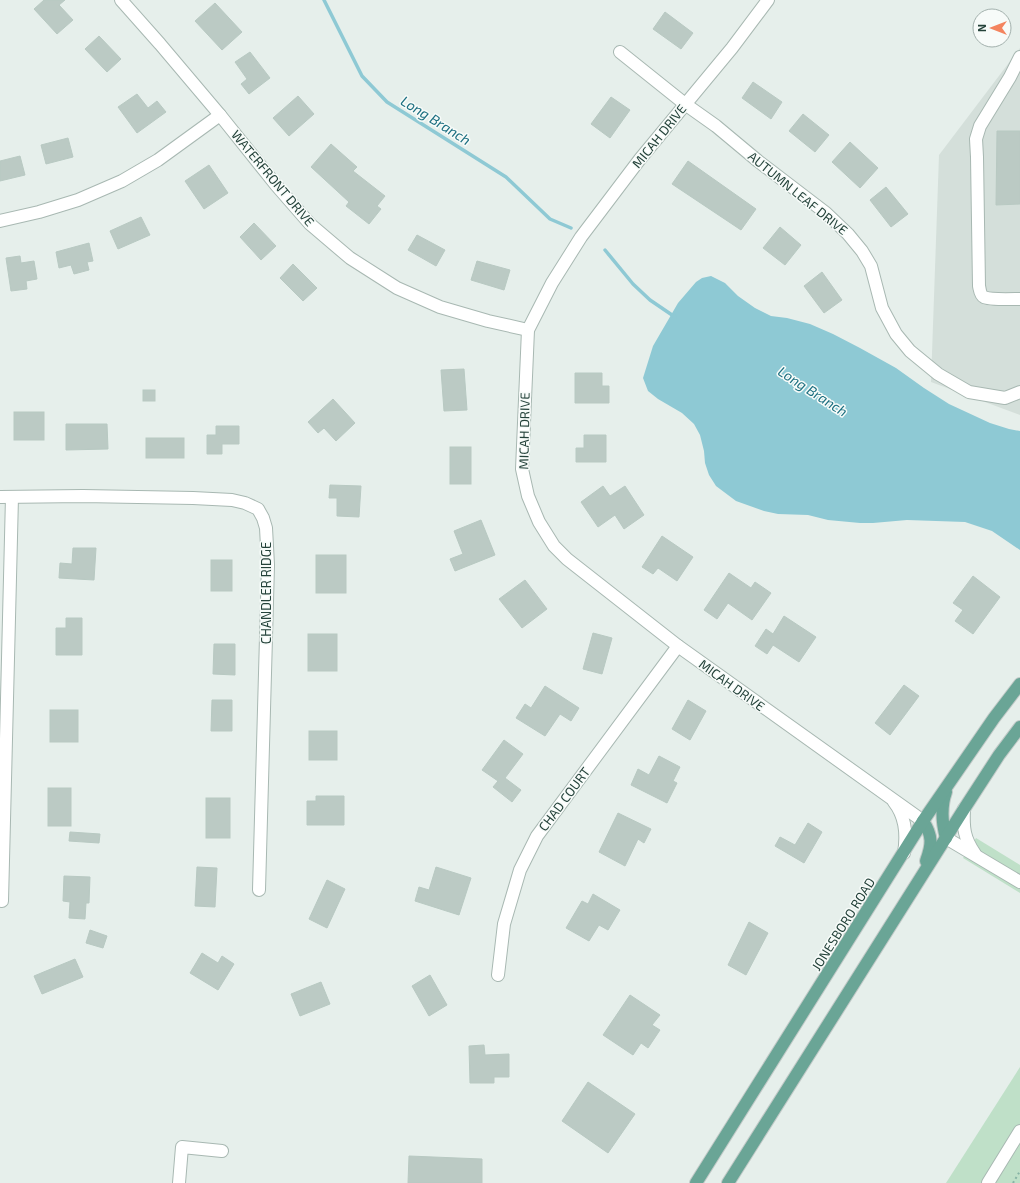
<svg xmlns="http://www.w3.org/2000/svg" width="1020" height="1183" viewBox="0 0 1020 1183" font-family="'Exo 2',sans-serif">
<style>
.built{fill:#d4dfda}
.green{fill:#bfe0c8}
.water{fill:#8ec9d4}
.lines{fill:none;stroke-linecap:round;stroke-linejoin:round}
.stream{stroke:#8ec9d4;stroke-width:3.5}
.building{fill:#bbcac4;stroke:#b8c9c2}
.minor-casing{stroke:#a8b8b2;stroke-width:14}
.major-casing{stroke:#c2cac8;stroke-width:14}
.path{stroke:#86b3a5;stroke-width:2;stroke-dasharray:2 3;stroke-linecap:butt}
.minor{stroke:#fff;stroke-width:12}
.major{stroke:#6aa596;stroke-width:12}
.labels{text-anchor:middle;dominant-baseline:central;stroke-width:3;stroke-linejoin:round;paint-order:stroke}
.street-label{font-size:13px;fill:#24423a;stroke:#f7fbf9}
.water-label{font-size:14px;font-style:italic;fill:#1c6f80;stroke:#f7fbf9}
</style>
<rect width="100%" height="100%" fill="#e6efeb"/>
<polygon class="built" points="1020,48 1020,415 931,382 939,155"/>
<g class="green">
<polygon points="976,838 1020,865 1020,893 963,858"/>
<polygon points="1020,1067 1020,1183 946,1183"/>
</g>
<polygon class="water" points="711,276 725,283 738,296 755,308 771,316 787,318 810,324 833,334 860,348 896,368 924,388 949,404 990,423 1009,429 1020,431 1020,550 992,531 965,522 907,520 873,523 860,523 828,520 808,515 778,514 764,511 736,501 716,486 709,475 705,463 704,451 700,435 694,424 682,413 658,399 648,391 643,378 653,346 678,303 696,282 702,278"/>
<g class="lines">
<g class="stream">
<polyline points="324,0 362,76 387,102 506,177 550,219 571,228"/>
<polyline points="605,250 633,284 650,300 675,317"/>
</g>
</g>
<g class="building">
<polygon points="44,0 65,0 59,5 73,20 57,34 34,9"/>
<polygon points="215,3 242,32 222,50 195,21"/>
<polygon points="665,12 693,33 681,49 653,29"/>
<polygon points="99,36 121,59 107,72 85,49"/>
<polygon points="250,52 270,78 249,94 241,84 247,79 235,62"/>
<polygon points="753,82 782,102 771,119 742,98"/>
<polygon points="137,94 148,108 157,101 166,112 137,133 118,107"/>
<polygon points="298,96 314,114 289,136 273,118"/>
<polygon points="611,97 630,110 610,138 591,124"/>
<polygon points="803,114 829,135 815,152 789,131"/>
<polygon points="997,131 1020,131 1020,204 996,205"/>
<polygon points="68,138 73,157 46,164 41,145"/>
<polygon points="850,142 878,168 860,188 832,162"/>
<polygon points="331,144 357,167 353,171 385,196 377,206 381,209 369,224 346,206 349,202 311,167"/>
<polygon points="20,156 25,175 0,181 0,161"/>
<polygon points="688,161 756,209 741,230 672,184"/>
<polygon points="209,165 228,193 204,209 185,181"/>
<polygon points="886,187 908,214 891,227 870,200"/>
<polygon points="141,217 150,235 118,249 110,231"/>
<polygon points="254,223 276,246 261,260 240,237"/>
<polygon points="780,227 801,245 785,265 763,248"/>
<polygon points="417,235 445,250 436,266 408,250"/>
<polygon points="89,243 93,261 87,262 89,270 74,274 71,265 59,268 56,252"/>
<polygon points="20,256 21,263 34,261 37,279 26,281 27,289 11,291 6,258"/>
<polygon points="477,261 510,270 504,290 471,280"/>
<polygon points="293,264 317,288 303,301 280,278"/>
<polygon points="822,272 842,300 824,313 804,286"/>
<polygon points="464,369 467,410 444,411 441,370"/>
<polygon points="575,373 602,373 602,386 609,386 609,403 575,403"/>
<rect x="143" y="390" width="12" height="11"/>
<polygon points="333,399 355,423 336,441 324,428 318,433 308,422"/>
<rect x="14" y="412" width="30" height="28"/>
<polygon points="66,424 107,424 108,449 66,450"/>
<polygon points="216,426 239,426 239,444 222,444 222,454 207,454 207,435 216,435"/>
<polygon points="584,435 606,435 606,462 576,462 576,448 584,448"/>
<rect x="146" y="438" width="38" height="20"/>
<rect x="450" y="447" width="21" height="37"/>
<polygon points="330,485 361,486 359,517 337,516 337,498 329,498"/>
<polygon points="603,486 610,496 625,486 644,515 624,529 615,515 598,527 581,502"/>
<polygon points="481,520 495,555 455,571 450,559 463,554 454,531"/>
<polygon points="662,536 693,557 677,581 658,568 653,574 642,567"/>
<polygon points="73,548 96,548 94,580 59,578 60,563 72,564"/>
<rect x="316" y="555" width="30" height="38"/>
<rect x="211" y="560" width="21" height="31"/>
<polygon points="729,573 751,588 755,582 771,593 752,620 728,603 717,619 704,610"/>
<polygon points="973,576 1000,597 973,634 955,621 963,610 953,603"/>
<polygon points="525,580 547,609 522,628 499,599"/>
<polygon points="784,616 816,637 799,662 773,645 767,654 755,646 766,629 773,634"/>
<polygon points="66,618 82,618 82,655 56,655 56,628 66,628"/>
<polygon points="593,633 612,638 602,674 583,669"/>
<rect x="308" y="634" width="29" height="37"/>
<polygon points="214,644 235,644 235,675 213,674"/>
<polygon points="904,685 919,696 890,735 875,723"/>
<polygon points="545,686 579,708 571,721 560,714 545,736 516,718 525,704 531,708"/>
<polygon points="212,700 232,700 232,731 211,731"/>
<polygon points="688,700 706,711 690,740 672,729"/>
<rect x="50" y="710" width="28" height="32"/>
<rect x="309" y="731" width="28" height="29"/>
<polygon points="504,740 523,754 505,778 521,790 512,802 493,787 498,781 482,770"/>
<polygon points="659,756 680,767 673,781 677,783 667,803 631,785 638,769 649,775"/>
<rect x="48" y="788" width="23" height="38"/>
<polygon points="316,796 344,796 344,825 307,825 307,801 316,801"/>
<rect x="206" y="798" width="24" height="40"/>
<polygon points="618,813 651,829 644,843 638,839 625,866 599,852"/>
<polygon points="808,823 822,832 804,863 775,846 780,837 795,845"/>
<polygon points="70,832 100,834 99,843 69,841"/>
<polygon points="197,867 217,868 215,907 195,906"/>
<polygon points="436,867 471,878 459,915 415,901 419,887 429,890"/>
<polygon points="64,876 90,877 89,903 86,903 85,919 69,918 70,902 63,901"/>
<polygon points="327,880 345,889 327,928 309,919"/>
<polygon points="593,894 620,910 608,930 599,925 589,941 566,928 582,901 588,904"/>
<polygon points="749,922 768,933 746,975 728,965"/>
<polygon points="90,930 107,936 103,948 86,943"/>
<polygon points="202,953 218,963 222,956 234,964 218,990 190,973"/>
<polygon points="75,959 83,977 42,994 34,976"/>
<polygon points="430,975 447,1005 429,1016 412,986"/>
<polygon points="321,982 330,1004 300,1016 291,994"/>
<polygon points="630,995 660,1015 652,1025 660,1030 648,1048 641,1043 633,1055 603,1035"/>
<polygon points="484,1045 485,1055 509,1054 509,1077 494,1077 494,1083 470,1083 469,1046"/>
<polygon points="588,1082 635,1114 608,1153 562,1121"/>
<polygon points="409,1156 482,1159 482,1183 408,1183"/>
</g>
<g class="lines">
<g class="minor-casing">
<g id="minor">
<polyline points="121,0 160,44 220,115 276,185 310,224 350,258 397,288 440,307 488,321 528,330"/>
<polyline points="768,0 732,48 640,159 581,237 552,283 528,330 522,469 528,496 539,522 554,546 567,559 678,646 923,821"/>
<polyline points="620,52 685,104 716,126 758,161 826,213 848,234 862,251 871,266 882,308 896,334 910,351 938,374 969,392 1005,398 1020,392"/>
<path d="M1020 57 1010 77 980 126 976 139 977 157 979 286C980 290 980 295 984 297 989 300 1013 299 1020 299"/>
<polyline points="0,221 39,212 78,200 122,181 158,160 220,115"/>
<polyline points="0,497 83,496 193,498 232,500 245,503 258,509 263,518 266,528 268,565 259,890"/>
<path d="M894 802C906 817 907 835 904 853"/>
<path d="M964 809C963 828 964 838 975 854"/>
<polyline points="946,838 1020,882"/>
<polyline points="2,901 12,497"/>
<polyline points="498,975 504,924 520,870 537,836 678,646"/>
<polyline points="179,1183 182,1147 222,1151"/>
<polyline points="988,1183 1020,1131"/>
</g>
</g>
<g class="major-casing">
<g id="major">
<path d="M923 821C933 836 932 845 926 861"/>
<path d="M946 838C942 823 941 806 946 792"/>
<polyline points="696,1183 923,821 994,718 1020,684"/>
<polyline points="728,1183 964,809 999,755 1020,727"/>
</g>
</g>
<polyline class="path" points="1013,1183 1020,1171"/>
<use href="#minor" class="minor"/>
<use href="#major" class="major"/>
</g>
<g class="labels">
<g class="street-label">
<text transform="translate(659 136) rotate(-51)">MICAH DRIVE</text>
<text transform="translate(273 178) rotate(50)">WATERFRONT DRIVE</text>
<text transform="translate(798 193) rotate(39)">AUTUMN LEAF DRIVE</text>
<text transform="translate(524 431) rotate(-89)">MICAH DRIVE</text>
<text transform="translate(266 593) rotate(-90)">CHANDLER RIDGE</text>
<text transform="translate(732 685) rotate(36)">MICAH DRIVE</text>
<text transform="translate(564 799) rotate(-53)">CHAD COURT</text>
<text transform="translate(843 924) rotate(-58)">JONESBORO ROAD</text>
</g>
<g class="water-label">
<text transform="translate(436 120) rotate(32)">Long Branch</text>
<text transform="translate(813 391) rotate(33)">Long Branch</text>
</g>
</g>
<g transform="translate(992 28) rotate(270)"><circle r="19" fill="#f7fbf9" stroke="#a3b1ad"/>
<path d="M0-3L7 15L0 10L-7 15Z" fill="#f4845f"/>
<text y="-6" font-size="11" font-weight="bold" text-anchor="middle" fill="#24423a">N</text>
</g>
</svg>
